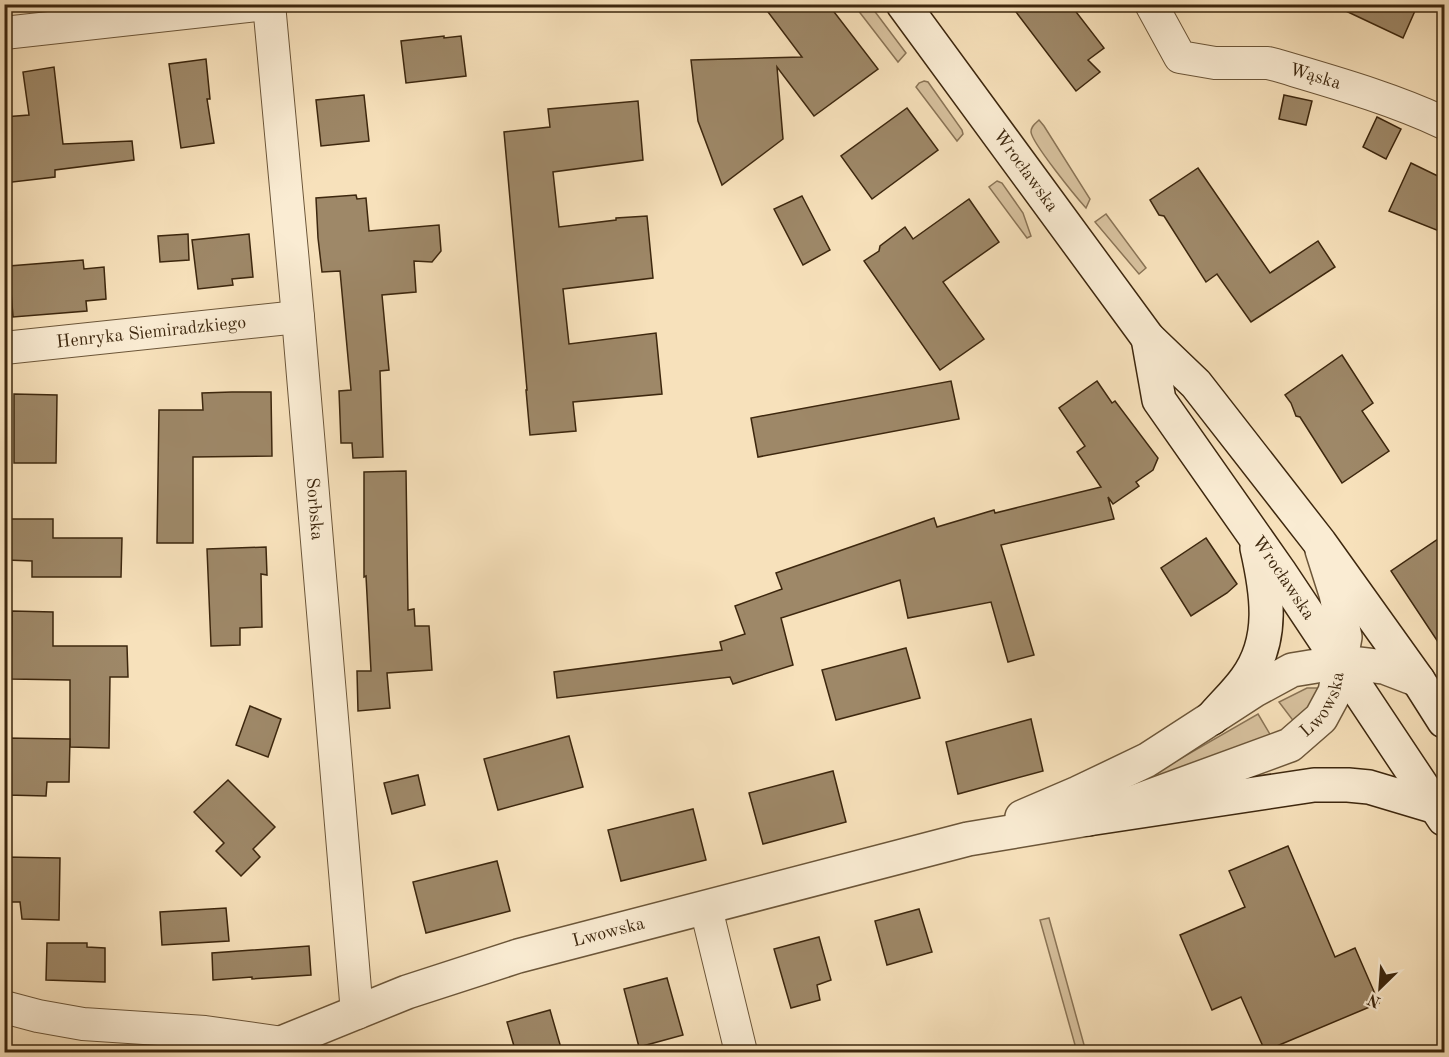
<svg xmlns="http://www.w3.org/2000/svg" width="1449" height="1057" viewBox="0 0 1449 1057" font-family="'Old Standard TT',serif">
<style>
.green{fill:#d7c19e;stroke:#8a7456;stroke-width:1.5}
.building{fill:#9e8868;stroke:#3d270e;stroke-width:1.5}
.lines{fill:none;stroke-linecap:round;stroke-linejoin:round}
.minor-casing{stroke:#6c5639;stroke-width:34}
.tertiary-casing{stroke:#6c5639;stroke-width:36}
.secondary-casing{stroke:#3d270e;stroke-width:36}
.minor{stroke:#faecd3;stroke-width:32}
.tertiary{stroke:#faecd3;stroke-width:33}
.secondary{stroke:#faecd3;stroke-width:33}
.labels{text-anchor:middle;dominant-baseline:central;stroke-width:4.5;stroke-linejoin:round;paint-order:stroke}
.street-label{font-size:18px;fill:#3d270e;stroke:#faecd3}
</style>
<rect width="100%" height="100%" fill="#f7e1bb"/>
<filter id="stains"><feTurbulence type="fractalNoise" baseFrequency=".00333" numOctaves="4"/><feColorMatrix values="0 0 0 0 .2 0 0 0 0 .09 0 0 0 0 .02 0 0 0 .5 -.17"/></filter>
<radialGradient id="worn" r=".72"><stop offset=".6" stop-color="#630" stop-opacity="0"/><stop offset="1" stop-color="#630" stop-opacity=".3"/></radialGradient>
<g class="green">
<polygon points="854,5 870,5 906,53 898,62"/>
<polygon points="924,81 928,82 962,130 963,134 957,141 916,87 919,83"/>
<path d="M1039 120 1044 126 1090 199 1086 208C1076 197 1032 143 1031 132 1031 126 1035 124 1039 120Z"/>
<polygon points="997,181 1002,183 1023,213 1031,236 1027,238 989,187"/>
<polygon points="1106,214 1146,268 1139,274 1095,222"/>
<polygon points="1307,688 1317,688 1321,690 1298,727 1279,702"/>
<polygon points="1258,714 1274,741 1138,783"/>
<polygon points="1049,918 1086,1052 1077,1052 1040,920"/>
</g>
<g class="building">
<polygon points="762,4 828,4 878,69 814,116 777,67 783,139 722,185 698,121 691,60 802,57"/>
<polygon points="1010,4 1070,4 1104,48 1088,60 1100,72 1076,91"/>
<polygon points="1331,4 1418,4 1403,38"/>
<polygon points="444,36 444,38 461,36 466,76 406,83 401,41"/>
<polygon points="206,59 210,99 207,99 214,143 181,148 169,64"/>
<polygon points="54,67 63,144 132,141 134,160 55,170 55,177 4,183 4,117 29,115 23,72"/>
<polygon points="364,95 369,141 321,146 316,100"/>
<polygon points="1284,95 1312,101 1306,125 1279,119"/>
<polygon points="638,101 643,160 553,172 559,227 616,220 616,218 647,216 653,278 563,289 569,344 656,333 662,394 573,402 576,431 530,435 526,390 527,390 504,132 550,127 548,109"/>
<polygon points="907,108 938,150 872,199 841,156"/>
<polygon points="1377,117 1401,129 1386,159 1363,147"/>
<polygon points="1411,163 1444,179 1444,233 1389,211"/>
<polygon points="1198,168 1270,273 1318,241 1335,267 1251,322 1217,274 1206,282 1164,216 1159,215 1150,200"/>
<polygon points="356,195 357,199 366,198 369,231 439,225 441,251 432,262 414,261 416,292 382,295 389,370 380,371 383,457 353,458 352,443 341,443 339,391 351,390 340,271 322,272 318,238 316,198"/>
<polygon points="802,196 830,250 803,265 774,209"/>
<polygon points="969,199 999,242 943,282 984,339 940,370 864,261 879,251 880,246 905,227 913,239"/>
<polygon points="188,234 189,260 160,262 158,236"/>
<polygon points="249,234 253,277 232,279 233,285 198,289 192,240"/>
<polygon points="83,260 84,269 104,267 106,299 86,301 87,311 13,317 9,266"/>
<polygon points="1342,355 1373,403 1362,411 1389,451 1342,483 1300,417 1296,416 1291,403 1285,395"/>
<polygon points="951,381 959,419 758,457 751,418"/>
<polygon points="1097,381 1112,403 1115,401 1158,458 1153,470 1136,482 1139,486 1113,504 1108,497 1114,519 1001,545 1034,655 1008,662 991,602 908,618 900,580 781,618 793,665 733,684 730,677 557,698 554,672 722,650 720,642 745,634 735,606 782,589 776,573 934,518 937,527 994,510 995,513 1101,487 1077,452 1085,446 1059,408"/>
<polygon points="232,392 271,392 272,456 193,457 193,543 157,543 159,410 203,410 202,393"/>
<polygon points="14,394 57,395 56,463 14,463"/>
<polygon points="406,471 408,610 414,609 415,626 429,626 432,670 387,673 390,708 358,711 357,671 371,671 366,576 364,577 364,472"/>
<polygon points="8,519 53,519 53,538 122,538 121,577 32,577 32,561 7,560 8,542 4,538 4,531 8,527"/>
<polygon points="1444,535 1444,651 1391,571"/>
<polygon points="1206,538 1237,584 1227,593 1191,616 1161,568"/>
<polygon points="266,547 267,575 261,574 262,627 240,628 240,645 211,646 207,549"/>
<polygon points="12,611 53,612 53,646 127,646 128,677 110,677 109,748 70,747 70,680 11,679"/>
<polygon points="906,648 920,698 836,720 822,670"/>
<polygon points="250,706 281,719 268,757 236,745"/>
<polygon points="1031,719 1043,771 958,794 946,742"/>
<polygon points="569,736 583,787 498,810 484,759"/>
<polygon points="5,738 70,739 69,782 47,782 46,796 7,795 7,781 4,781"/>
<polygon points="833,771 846,822 763,844 749,793"/>
<polygon points="418,775 425,805 392,814 384,783"/>
<polygon points="228,780 275,827 253,849 260,857 241,876 216,851 224,843 194,812"/>
<polygon points="693,809 706,860 621,881 608,830"/>
<polygon points="1288,846 1335,957 1355,948 1379,1003 1265,1051 1241,997 1212,1010 1180,935 1245,907 1229,871"/>
<polygon points="4,857 60,858 59,920 22,919 20,902 4,902"/>
<polygon points="497,861 510,911 426,933 413,882"/>
<polygon points="226,908 229,941 162,945 160,912"/>
<polygon points="919,909 932,952 887,965 875,921"/>
<polygon points="819,937 831,980 817,985 820,1000 791,1008 774,949"/>
<polygon points="47,943 87,943 87,947 105,948 105,982 46,980"/>
<polygon points="309,946 311,975 252,979 252,977 213,980 212,953"/>
<polygon points="667,978 683,1035 639,1047 624,989"/>
<polygon points="550,1010 561,1048 544,1053 516,1053 507,1022"/>
</g>
<g class="lines">
<g class="minor-casing">
<g id="minor">
<path id="s1" d="M269 4 298 317 357 1013"/>
<path id="s2" d="M1151 4 1180 57 1215 63H1268L1276 65C1333 82 1391 98 1444 123"/>
<polyline points="4,33 267,4"/>
<path id="s3" d="M4 348 298 317"/>
<polyline points="706,908 741,1052"/>
<polyline points="4,1007 38,1016 83,1024 205,1032 283,1043 284,1052"/>
</g>
</g>
<g class="tertiary-casing">
<g id="tertiary">
<polyline points="1022,817 1078,793 1147,760 1255,690 1292,670 1341,662 1384,667 1418,680"/>
<path id="s4" d="M259 1052 407 992 518 956 968 839 1088 819 1290 745 1321 718 1335 692 1345 637 1336 594 1322 550"/>
</g>
</g>
<g class="secondary-casing">
<g id="secondary">
<path id="s5" d="M903 4 1148 338 1196 384 1320 543 1418 680 1444 721"/>
<path id="s6" d="M1148 338 1159 400 1279 571 1444 819"/>
<path d="M1212 718C1223 705 1236 693 1246 679 1275 640 1267 592 1257 548"/>
<polyline points="1088,819 1314,785 1348,785 1369,787 1436,807"/>
</g>
</g>
<use href="#minor" class="minor"/>
<use href="#tertiary" class="tertiary"/>
<use href="#secondary" class="secondary"/>
</g>
<g class="labels">
<g class="street-label">
<text stroke="none"><textPath href="#s2" startOffset="198">Wąska</textPath></text>
<text stroke="none"><textPath href="#s5" startOffset="207">Wrocławska</textPath></text>
<text stroke="none"><textPath href="#s3" startOffset="148">Henryka Siemiradzkiego</textPath></text>
<text stroke="none"><textPath href="#s1" startOffset="507">Sorbska</textPath></text>
<text stroke="none"><textPath href="#s6" startOffset="280">Wrocławska</textPath></text>
<text stroke="none"><textPath href="#s4" startOffset="1132">Lwowska</textPath></text>
<text stroke="none"><textPath href="#s4" startOffset="370">Lwowska</textPath></text>
</g>
</g>
<rect width="1449" height="1057" fill="none" stroke="#f7e1bb" stroke-width="24"/>
<rect x="6" y="6" width="1437" height="1045" fill="none" stroke="#3d270e" stroke-width="3"/>
<rect x="12" y="12" width="1425" height="1033" fill="none" stroke="#3d270e" stroke-width="1.5"/>
<g transform="translate(1380 988) rotate(205)" stroke="#faecd3" stroke-width="4.5" paint-order="stroke">
<path d="M0-4.5L10 22L0 15L-10 22Z" fill="#3d270e"/>
<text y="-9" font-size="16" font-weight="bold" text-anchor="middle" fill="#3d270e">N</text>
</g>
<rect width="100%" height="100%" filter="url(#stains)"/>
<rect width="100%" height="100%" fill="url(#worn)"/>
</svg>
